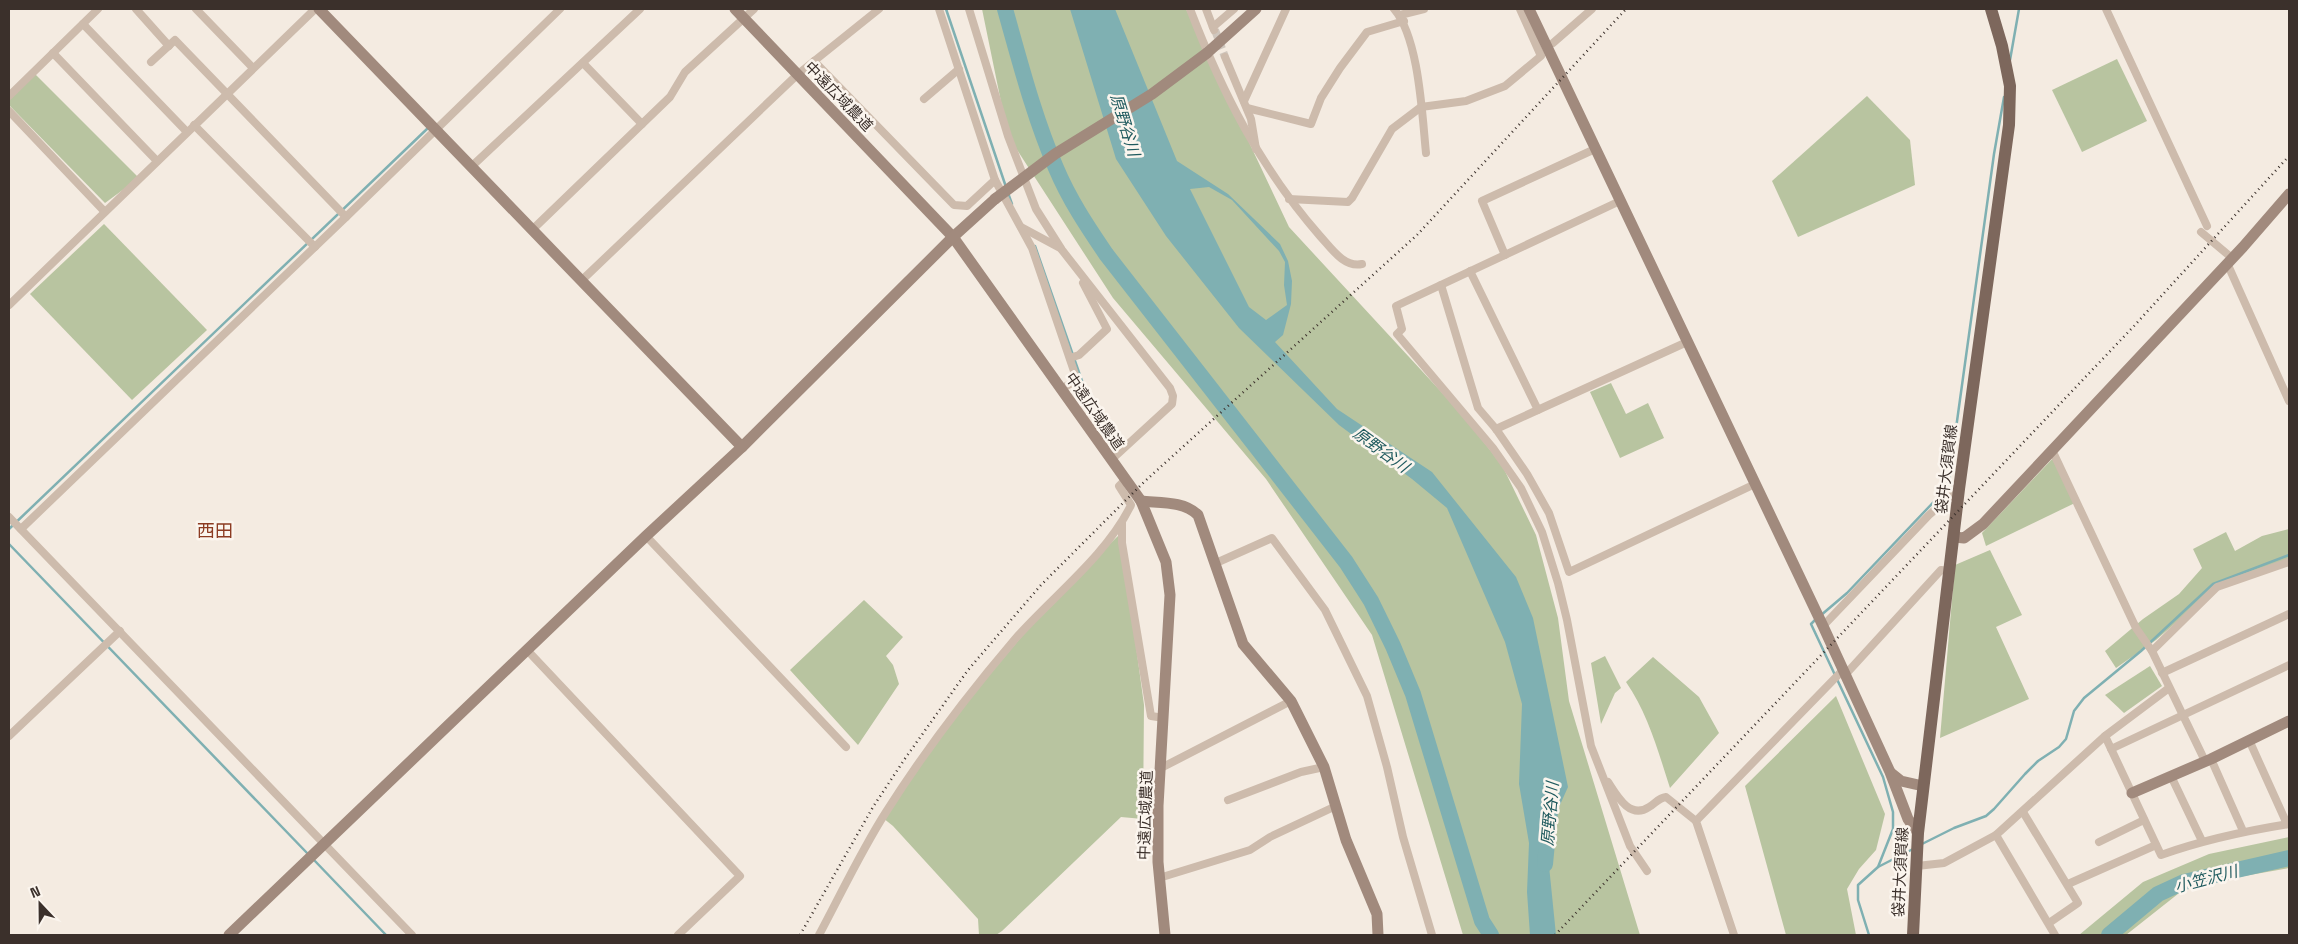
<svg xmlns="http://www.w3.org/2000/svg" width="2298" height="944" viewBox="0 0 2298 944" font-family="'Space Grotesk','Noto Sans JP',sans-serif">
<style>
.green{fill:#b8c4a0}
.water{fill:#7fb0b2;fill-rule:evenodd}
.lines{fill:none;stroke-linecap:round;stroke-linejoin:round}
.stream{stroke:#7fb0b2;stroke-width:2.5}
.river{stroke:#7fb0b2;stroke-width:16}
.street-tunnel{stroke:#cfc6bd;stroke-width:8;stroke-dasharray:8 4;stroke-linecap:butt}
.street{stroke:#cdbbac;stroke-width:8}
.secondary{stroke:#a18a7d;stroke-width:11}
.primary{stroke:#7d675c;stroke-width:12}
.rail{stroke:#3b302b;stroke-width:2.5;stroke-dasharray:1 4;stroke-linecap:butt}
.secondary-bridge{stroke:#a18a7d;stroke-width:11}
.labels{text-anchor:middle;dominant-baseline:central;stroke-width:5;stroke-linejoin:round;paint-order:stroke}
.street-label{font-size:15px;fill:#3b302b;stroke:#fbf5ee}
.water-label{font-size:16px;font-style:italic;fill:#1f5a5e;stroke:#fbf5ee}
.quarter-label{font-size:18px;fill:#8c3b22;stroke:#fbf5ee}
</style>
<rect width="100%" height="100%" fill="#f4ebe1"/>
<g class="green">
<polygon points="982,9 1186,9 1289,227 1458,410 1502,465 1536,535 1558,618 1569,701 1640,935 1463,935 1372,635 1266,479 1113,298 1008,136"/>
<polygon points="2117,59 2147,121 2082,152 2052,90"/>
<polygon points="33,72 139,178 105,203 9,105 9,96"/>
<polygon points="1867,96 1910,140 1915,185 1798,237 1772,181"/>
<polygon points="104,224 207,330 132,400 30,294"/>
<polygon points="1611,383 1626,414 1648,403 1664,438 1620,458 1590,392"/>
<polygon points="2055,456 2077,502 1986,546 1982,533"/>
<polygon points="2289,529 2289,561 2217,587 2156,640 2116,668 2105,651 2143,619 2179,594 2202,568 2193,549 2226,532 2235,551 2262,536"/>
<polygon points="1118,536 1122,543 1144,705 1143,819 1121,817 1002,931 996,935 979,935 978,919 893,826 883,818 944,729 1053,599"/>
<polygon points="1990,550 2022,615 1996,627 2029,699 1940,738 1955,565"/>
<polygon points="864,600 903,637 886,656 893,665 899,684 858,745 790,670"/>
<polygon points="1605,656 1621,688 1615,693 1601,724 1591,663"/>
<path d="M1653 657 1699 697 1719 733 1670 788C1658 751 1648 714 1626 682Z"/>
<polygon points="2150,666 2162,686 2124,713 2105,695"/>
<polygon points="1836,696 1885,814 1876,850 1859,869 1847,889 1856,935 1786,935 1745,786"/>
<polygon points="2289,837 2289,868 2188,886 2126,935 2079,935 2143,882 2209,854"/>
</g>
<path class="water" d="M1070 9H1115L1177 161 1228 194 1280 244 1288 261 1292 281 1291 304 1283 335 1275 342 1337 409 1432 472 1516 577 1533 618 1568 787 1546 836 1556 935H1530L1527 892 1529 843 1519 784 1522 704 1505 642 1447 508 1412 479 1339 425 1239 328 1166 236 1116 159ZM1209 187 1232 200 1279 251 1285 262 1284 285 1287 305 1266 320 1249 307 1190 189Z"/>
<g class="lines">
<g class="stream">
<polyline points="946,9 1006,187"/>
<polyline points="2010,60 2019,9"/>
<polyline points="1008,193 1012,204"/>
<polyline points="1035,246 1090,404"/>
<polyline points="9,529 428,128"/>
<polyline points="9,544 308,854"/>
<polyline points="1820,616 1847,593 1946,489 1949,479 1994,154 2004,97"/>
<polyline points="1816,619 1811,624 1883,777 1893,812 1893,829 1878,867"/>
<polyline points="1922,844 1954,828 1986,816 1994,809 2025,774 2038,761 2059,747 2066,739 2074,711 2084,698 2141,651 2213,584 2289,555"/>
<polyline points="314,860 386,935"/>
<polyline points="1869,935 1858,900 1858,885 1878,867 1913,849"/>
</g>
<g class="river">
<path d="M1005 9C1020 62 1034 117 1056 168 1069 199 1087 226 1106 254L1346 562 1371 601 1393 646 1413 694 1482 921 1491 935"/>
<polyline points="1545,864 1550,811"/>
<polyline points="2109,935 2158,894 2184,882 2289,858"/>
</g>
<polyline class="street-tunnel" points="1215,30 1225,57"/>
<g class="street">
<polyline points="136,9 169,46"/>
<polyline points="196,9 253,68"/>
<polyline points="939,9 995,180 1032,248 1077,380 1061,389"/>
<polyline points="969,9 1008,136 1036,209 1062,250 1170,388 1173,396 1172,404 1111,460"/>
<path d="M1190 9C1222 92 1261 169 1320 236 1331 248 1344 268 1362 264"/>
<polyline points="1206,9 1214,30"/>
<path d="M1394 9C1419 38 1422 114 1426 153"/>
<polyline points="2106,9 2207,226"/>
<polyline points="1400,15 1424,9"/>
<polyline points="83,24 187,132"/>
<polyline points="1213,27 1234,9"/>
<polyline points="1553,43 1592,9"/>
<polyline points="53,53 157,161"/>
<polyline points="1225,57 1251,119 1256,149"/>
<polyline points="814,61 954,205 967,206 995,180"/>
<polyline points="151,62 175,40 346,217"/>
<polyline points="583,63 642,124"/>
<polyline points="9,96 98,9"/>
<polyline points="924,99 959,69"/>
<polyline points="1244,101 1286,9"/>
<polyline points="1247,108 1311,124 1321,98 1340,68 1367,32 1404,21"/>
<polyline points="9,111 104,211"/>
<polyline points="194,125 315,247"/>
<polyline points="471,167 640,9"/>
<polyline points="1289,199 1348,202 1352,198 1392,129 1421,107 1466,101 1505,86 1541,56 1520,9"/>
<polyline points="1620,201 1396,306 1402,329 1397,334 1493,448 1521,488 1542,532 1558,583 1567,620 1591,746 1630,846 1647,871"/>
<polyline points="1021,227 1060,248"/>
<polyline points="532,230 670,97 685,72 754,9"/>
<polyline points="2201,232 2232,258"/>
<polyline points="1505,255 1482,201 1595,149"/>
<polyline points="2227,263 2289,401"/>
<polyline points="1470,271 1538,410"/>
<polyline points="581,281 798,74 879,9"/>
<polyline points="1441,285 1478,408 1496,429 1527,474 1549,513 1569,572 1755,484"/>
<polyline points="9,305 315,9"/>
<polyline points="1070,358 1079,355 1107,329 1083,283"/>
<polyline points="1496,429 1687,342"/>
<polyline points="2052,450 2136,628 2152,651 2205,761"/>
<polyline points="9,517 412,935"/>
<polyline points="1122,523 1122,543 1151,716 1164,718"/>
<polyline points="21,529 346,217 560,9"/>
<polyline points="646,536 846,747"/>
<polyline points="1216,563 1272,538 1325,610 1367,696 1387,767 1403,837 1432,935"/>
<polyline points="1823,626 1929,515 1959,489"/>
<polyline points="527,650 740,876 678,935"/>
<polyline points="2152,651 2217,587 2289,562"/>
<polyline points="2162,673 2289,614"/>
<polyline points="1845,675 1941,570 1950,571"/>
<polyline points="9,736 120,631"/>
<path d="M2105 736 2161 855C2203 840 2245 831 2289 824"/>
<polyline points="2249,740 2287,824"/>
<polyline points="2111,749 2289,665"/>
<polyline points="2211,759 2243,831"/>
<polyline points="1161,768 1291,701"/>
<polyline points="2171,776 2202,841"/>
<path d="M1608 782C1617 796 1630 820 1649 807 1655 804 1658 798 1666 797L1696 821"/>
<polyline points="1228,800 1301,772 1324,767"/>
<polyline points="2023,812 2078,903 2049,923"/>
<polyline points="1996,835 2055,935"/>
<polyline points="2099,842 2144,820"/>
<polyline points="1917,866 1944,863 1996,835 2105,736 2169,688"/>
<polyline points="1159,878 1250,850 1270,837 1336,806"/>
<polyline points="2068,884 2156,845"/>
<path d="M819 935C841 894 861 851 886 812 924 752 969 693 1015 639 1052 597 1107 555 1131 505L1119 486 1125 480"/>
<polyline points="1734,935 1696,821 1842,671"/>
</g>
<g class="secondary">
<polyline points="319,9 742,447"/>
<polyline points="735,9 953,237 1141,501 1166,562 1170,595 1158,806 1158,862 1165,935"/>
<polyline points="1529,9 1823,626 1890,772 1908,819 1918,833"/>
<polyline points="1207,53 1256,9"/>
<path d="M1141 501C1161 503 1184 501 1198 515L1243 644 1291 701 1324 767 1346 840 1377 914 1378 935"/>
<polyline points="1954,537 1964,538 1983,524 2243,247 2289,194"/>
<polyline points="1891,773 1901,781 1923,786"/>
<polyline points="2132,793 2211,759 2289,721"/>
<polyline points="229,935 646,536 742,447 953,237 995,199"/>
</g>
<polyline class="primary" points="1913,935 1918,833 1959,489 2009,125 2010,86 2002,46 1991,9"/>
<g class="rail">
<polyline points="800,935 873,807 904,760 968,670 1041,585 1144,482 1417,235 1626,9"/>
<polyline points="1555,935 2134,326 2289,156"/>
</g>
<polyline class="secondary-bridge" points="995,199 1055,154 1152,94 1207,53"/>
</g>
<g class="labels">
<g class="street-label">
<text transform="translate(839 96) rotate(46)">中遠広域農道</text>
<text transform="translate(1095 411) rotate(55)">中遠広域農道</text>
<text transform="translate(1946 469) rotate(-83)">袋井大須賀線</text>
<text transform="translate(1145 815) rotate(-88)">中遠広域農道</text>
<text transform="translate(1900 872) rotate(-87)">袋井大須賀線</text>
</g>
<g class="water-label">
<text transform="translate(1125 125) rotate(73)">原野谷川</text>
<text transform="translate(1381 450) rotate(36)">原野谷川</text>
<text transform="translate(1550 814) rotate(-85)">原野谷川</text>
<text transform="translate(2206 879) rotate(-15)">小笠沢川</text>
</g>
<g class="quarter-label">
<text x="215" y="530">西田</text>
</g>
</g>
<rect width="2298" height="944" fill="none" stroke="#3b302b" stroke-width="20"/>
<g transform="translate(40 904) rotate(338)" stroke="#fbf5ee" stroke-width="4" paint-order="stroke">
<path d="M0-4L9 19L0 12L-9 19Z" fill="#3b302b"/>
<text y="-8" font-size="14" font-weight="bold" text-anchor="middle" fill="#3b302b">N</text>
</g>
</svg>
